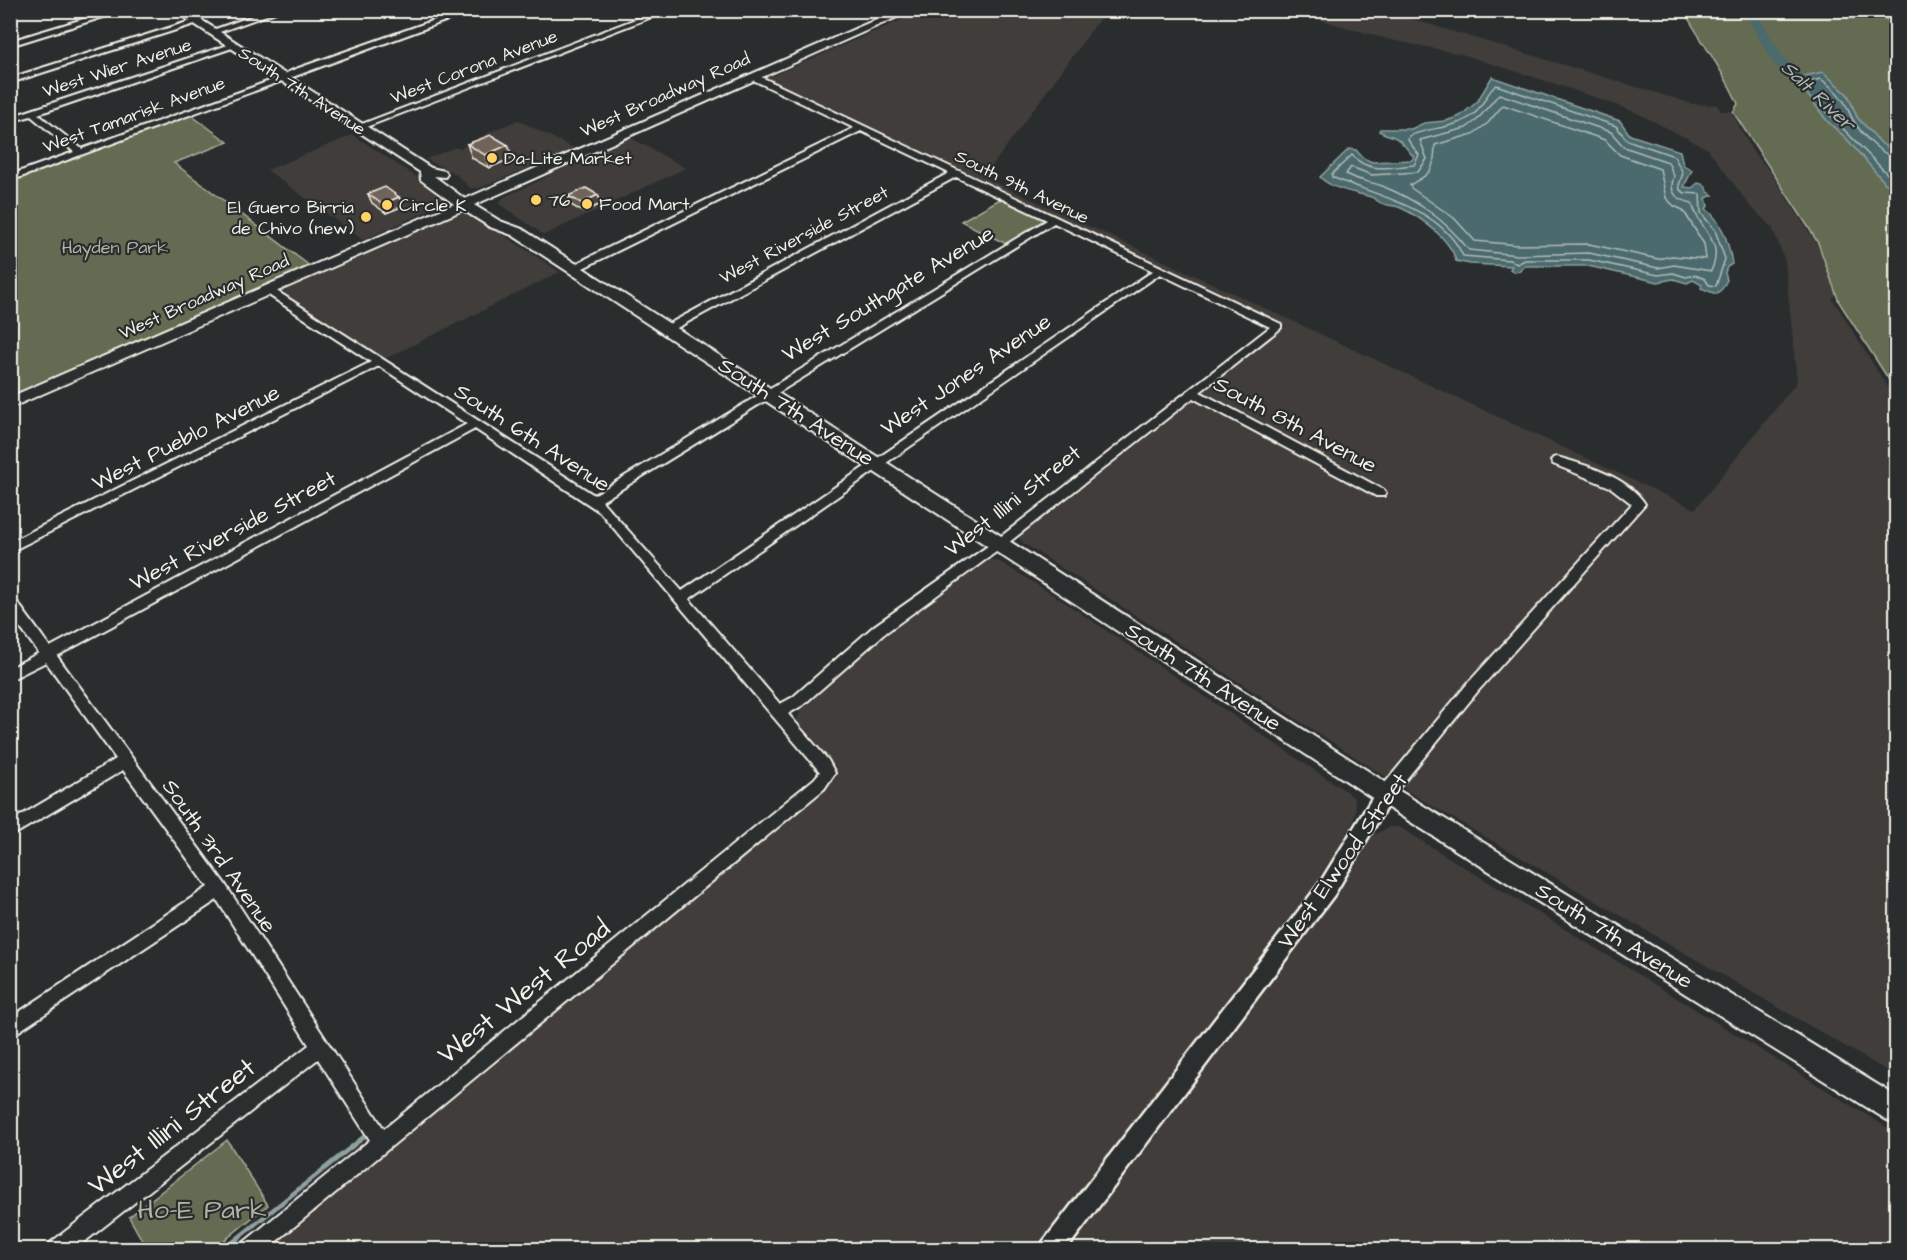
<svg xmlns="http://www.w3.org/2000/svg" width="1907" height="1260" viewBox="0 0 1907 1260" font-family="'Architects Daughter',sans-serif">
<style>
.built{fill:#403d3b}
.green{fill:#646c52;stroke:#acae9d;stroke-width:1.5}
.water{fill:#4c6a6e;stroke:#8fa09f;stroke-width:1.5}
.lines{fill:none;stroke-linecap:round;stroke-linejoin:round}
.shore{stroke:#b1bbb7;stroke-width:1.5}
.stream{stroke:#8fa09f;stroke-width:4.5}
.river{fill:#4c6a6e;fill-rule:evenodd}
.minor-casing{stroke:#f4f1e8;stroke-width:4}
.tertiary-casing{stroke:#f4f1e8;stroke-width:5}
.secondary-casing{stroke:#f4f1e8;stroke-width:4}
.minor{fill:#2a2d2e;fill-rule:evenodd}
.tertiary{fill:#2a2d2e;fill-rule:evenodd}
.secondary{fill:#2a2d2e;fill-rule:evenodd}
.wall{fill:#62554c;stroke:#f4f1e8;stroke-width:1.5}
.shaded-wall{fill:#50453e;stroke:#f4f1e8;stroke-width:1.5}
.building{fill:#726358;stroke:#f4f1e8;stroke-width:1.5}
.poi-dot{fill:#ffd166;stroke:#2a2d2e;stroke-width:2}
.labels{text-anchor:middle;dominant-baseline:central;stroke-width:4.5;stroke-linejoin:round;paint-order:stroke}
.far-street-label{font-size:18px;fill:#f4f1e8;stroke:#2a2d2e}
.far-poi-label{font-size:18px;fill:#f4f1e8;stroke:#2a2d2e;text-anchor:start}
.far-park-label{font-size:18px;fill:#b3b5a4;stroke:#2a2d2e}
.far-water-label{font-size:20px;font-style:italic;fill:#b1bbb7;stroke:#2a2d2e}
.street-label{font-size:22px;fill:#f4f1e8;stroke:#2a2d2e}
.near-street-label{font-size:27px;fill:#f4f1e8;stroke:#2a2d2e}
.near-park-label{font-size:27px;fill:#b3b5a4;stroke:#2a2d2e}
</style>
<rect width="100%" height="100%" fill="#2a2d2e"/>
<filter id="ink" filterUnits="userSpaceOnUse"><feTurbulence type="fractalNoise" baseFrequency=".0167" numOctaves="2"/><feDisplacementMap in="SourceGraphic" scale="12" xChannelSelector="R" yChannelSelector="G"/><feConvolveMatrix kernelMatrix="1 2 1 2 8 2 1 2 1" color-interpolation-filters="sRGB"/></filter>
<g filter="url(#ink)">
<g class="built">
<polygon points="922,11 1112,11 1099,20 984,177 1695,509 1797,382 1785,261 1772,227 1750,206 1708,149 1635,112 1568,88 1461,54 1391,40 1289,11 1385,11 1693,104 1717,105 1721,111 1731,111 1753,152 1769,170 1816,243 1838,294 1832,298 1896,401 1896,1076 1422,800 1023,543 1018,536 1048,515 1285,327 765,79"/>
<polygon points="518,120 575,149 479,188 470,188 456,174 426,159 453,148 461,148 494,130"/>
<polygon points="353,135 447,197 447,202 363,240 267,170"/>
<polygon points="631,138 686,168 544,235 498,203 504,197 541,180 552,173"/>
<polygon points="468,212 560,272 385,359 284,293 287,289 458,214"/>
<polygon points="990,559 1002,563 1052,594 1347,792 1354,798 1356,809 1354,820 1321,881 1182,1065 1035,1249 268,1250 831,783 835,773 835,767 797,720 802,707 835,680 884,633 975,567"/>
<polygon points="1389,827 1399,827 1896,1133 1896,1249 1058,1250 1341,887 1372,836"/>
</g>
<g class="green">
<path d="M1684 11H1879L1896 30V391L1839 302 1818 243 1807 225 1733 112 1738 104C1724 71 1701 42 1684 11Z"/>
<polygon points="188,113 228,142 174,163 314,269 18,400 11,391 11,178"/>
<polygon points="1000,199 1046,220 1006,244 961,221"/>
<polygon points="227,1140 268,1205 214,1249 147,1249 129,1217"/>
</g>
<g class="water">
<polygon points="1823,72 1848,95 1857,117 1881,143 1896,154 1896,190 1885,183 1846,138 1828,122 1807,94 1804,76"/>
<path d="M1492 77 1620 121 1630 135 1680 151 1683 165 1692 170 1684 187 1692 188 1698 183 1705 185 1707 191 1713 195 1706 198 1708 206 1706 209C1723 222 1729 243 1732 264L1727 267 1725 273 1727 280 1722 289 1716 294 1701 288 1702 285 1693 280 1687 283 1673 279 1658 282 1588 266H1525L1520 271 1514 272 1510 269 1512 266 1470 264 1456 261C1451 240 1421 217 1401 208 1394 205 1385 206 1379 202 1376 200 1374 198 1371 197 1355 192 1332 190 1320 177L1349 149 1356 150 1363 158 1372 162 1412 160 1414 157C1407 150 1403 141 1394 137 1389 135 1384 134 1379 131L1380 129H1411L1424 123 1446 121 1460 116 1477 102Z"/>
</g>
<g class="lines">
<g class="shore">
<path d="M1496 85 1616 126 1627 140 1674 156 1683 173 1679 185 1680 190 1685 193 1700 194 1701 213 1715 230 1725 259 1716 286 1709 285 1705 279 1695 275 1686 277 1673 273 1658 275 1589 260H1525L1517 264 1510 260 1463 256C1441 207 1376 196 1332 177V174L1352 155C1368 174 1391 167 1414 165L1419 155 1408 140 1409 136C1429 127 1455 129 1473 115 1483 107 1486 93 1496 85Z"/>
<path d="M1499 94 1611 132 1624 147 1668 162 1674 176C1668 193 1676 199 1692 203 1698 230 1726 240 1711 271L1674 265 1658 268 1589 253 1518 255 1469 250C1444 219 1419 201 1382 186 1369 181 1358 181 1346 174L1351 167 1372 175 1418 172 1427 159 1420 140 1466 128 1477 120Z"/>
<path d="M1503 105 1605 140 1620 155 1660 169 1666 198 1674 206 1683 210 1704 244 1706 259 1672 256 1658 259 1589 244 1518 245 1475 241 1454 218 1411 188 1410 185C1432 172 1434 172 1435 145L1473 134 1488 123Z"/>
<path d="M1896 158C1879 153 1862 135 1853 120 1849 113 1847 105 1842 99 1837 91 1829 85 1821 79L1812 81 1813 89 1820 105 1896 183"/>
</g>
<polyline class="stream" points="223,1250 370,1132"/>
<polygon class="river" points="1743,10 1755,10 1784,59 1834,101 1836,104 1834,107 1824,107 1774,64"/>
<g class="minor-casing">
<g id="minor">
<polygon points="113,10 126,10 10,46 10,41"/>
<polygon points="269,10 281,10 214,34 207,32"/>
<polygon points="463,10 475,10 10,181 10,175 74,152 31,116 10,122 10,117 231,44 238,46 38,114 82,149 267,82 293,70"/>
<polygon points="659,10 670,10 361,129 354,127"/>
<polygon points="194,20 201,22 10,83 10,78"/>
<path d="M751 75H757L1281 324V328L1200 392 1384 490 1386 493 1384 496H1376L1193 398 1003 547 884 634 803 705 788 714 828 760 835 773 824 789 266 1250H240L243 1243 370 1140 318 1059 74 1250H47L50 1243 309 1045 217 900 10 1037V1018L208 887 123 770 10 837V822L116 759 46 662 10 680V668L39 653 10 614V598L15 599 50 647 467 424 379 366 10 552V542L371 362 264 292V288H272L594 495 1047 220 956 177 673 330H665V326L949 173 861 131 579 270H571V266L854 128 751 79ZM1054 223 1153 271 682 591 602 501ZM1160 274 1270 327 995 541 874 626 793 697 780 704 689 599ZM475 429 600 512 820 772 814 779 384 1129 225 884 57 656Z"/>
<path d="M1557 457C1586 465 1628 477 1645 504L1478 691 1390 799 1385 800 1380 799 1377 794 1380 789 1468 683 1632 504 1610 487 1553 464 1551 461 1553 458Z"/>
</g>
</g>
<g class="tertiary-casing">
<polygon id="tertiary" points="1385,786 1392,788 1394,794 1334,895 1066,1250 1039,1250 1043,1242 1320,883 1371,800 1378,788"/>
</g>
<g class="secondary-casing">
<polygon id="secondary" points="173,10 186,10 431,168 445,171 447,174 445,177 434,176 465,199 898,10 913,10 474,205 500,221 522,229 1393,787 1896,1096 1896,1124 1887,1120 1377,801 512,235 490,227 463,210 10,408 10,397 454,204 421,180 420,172"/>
</g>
<use href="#minor" class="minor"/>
<use href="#tertiary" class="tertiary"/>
<use href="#secondary" class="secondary"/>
</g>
<g class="wall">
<polygon points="467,144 508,145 512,158 489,168 472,158"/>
<polygon points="368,194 399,197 403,206 386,213 372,203"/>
<polygon points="598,195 601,204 583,212 571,205 568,196"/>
</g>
<g class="shaded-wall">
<polygon points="508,145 512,158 489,168 485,155"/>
<polygon points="598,195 601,204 583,212 581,203"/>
<polygon points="399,197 403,206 386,213 382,204"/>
</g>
<g class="building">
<polygon points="491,135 508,145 485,155 467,144"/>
<polygon points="385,187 399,197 382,204 368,194"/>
<polygon points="586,188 598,195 581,203 568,196"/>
</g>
</g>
<g class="poi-dot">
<circle cx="492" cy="158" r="6"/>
<circle cx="536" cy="200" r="6"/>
<circle cx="587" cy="204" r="6"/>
<circle cx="387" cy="205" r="6"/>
<circle cx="366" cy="217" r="6"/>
</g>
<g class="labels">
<g class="far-street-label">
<text transform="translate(474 67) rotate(-21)">West Corona Avenue</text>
<text transform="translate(117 68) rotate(-18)">West Wier Avenue</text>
<text transform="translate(302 91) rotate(33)">South 7th Avenue</text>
<text transform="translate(665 95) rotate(-24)">West Broadway Road</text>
<text transform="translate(134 115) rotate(-20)">West Tamarisk Avenue</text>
<text transform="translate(1022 187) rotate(26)">South 9th Avenue</text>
<text transform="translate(804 235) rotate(-28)">West Riverside Street</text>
<text transform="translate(204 297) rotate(-24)">West Broadway Road</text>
</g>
<g class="far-poi-label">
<text x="504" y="158">Da-Lite Market</text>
<text x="548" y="200">76</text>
<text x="599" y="204">Food Mart</text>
<text x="399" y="205">Circle K</text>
<text x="354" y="207" text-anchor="end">El Guero Birria<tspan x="354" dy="21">de Chivo (new)</tspan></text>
</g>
<g class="far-park-label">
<text x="115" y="247">Hayden Park</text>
</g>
<g class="far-water-label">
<text transform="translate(1818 96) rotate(43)">Salt River</text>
</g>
<g class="street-label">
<text transform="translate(888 294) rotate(-31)">West Southgate Avenue</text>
<text transform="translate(966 375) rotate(-34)">West Jones Avenue</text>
<text transform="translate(796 412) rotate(33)">South 7th Avenue</text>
<text transform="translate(1295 425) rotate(28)">South 8th Avenue</text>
<text transform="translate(186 438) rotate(-27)">West Pueblo Avenue</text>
<text transform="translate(532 438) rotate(33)">South 6th Avenue</text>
<text transform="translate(1013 501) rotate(-38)">West Illini Street</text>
<text transform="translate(233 531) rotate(-28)">West Riverside Street</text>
<text transform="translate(1203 677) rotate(33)">South 7th Avenue</text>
<text transform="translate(219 856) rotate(55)">South 3rd Avenue</text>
<text transform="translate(1343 861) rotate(-55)">West Elwood Street</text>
<text transform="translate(1614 936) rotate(32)">South 7th Avenue</text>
</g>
<g class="near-street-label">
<text transform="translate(524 992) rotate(-39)">West West Road</text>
<text transform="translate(172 1127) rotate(-38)">West Illini Street</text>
</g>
<g class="near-park-label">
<text x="202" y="1210">Ho-E Park</text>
</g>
</g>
<rect width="1907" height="1260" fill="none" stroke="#2a2d2e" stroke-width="36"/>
<rect x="18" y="18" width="1871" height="1224" fill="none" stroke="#f4f1e8" stroke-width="2" filter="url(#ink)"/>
</svg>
